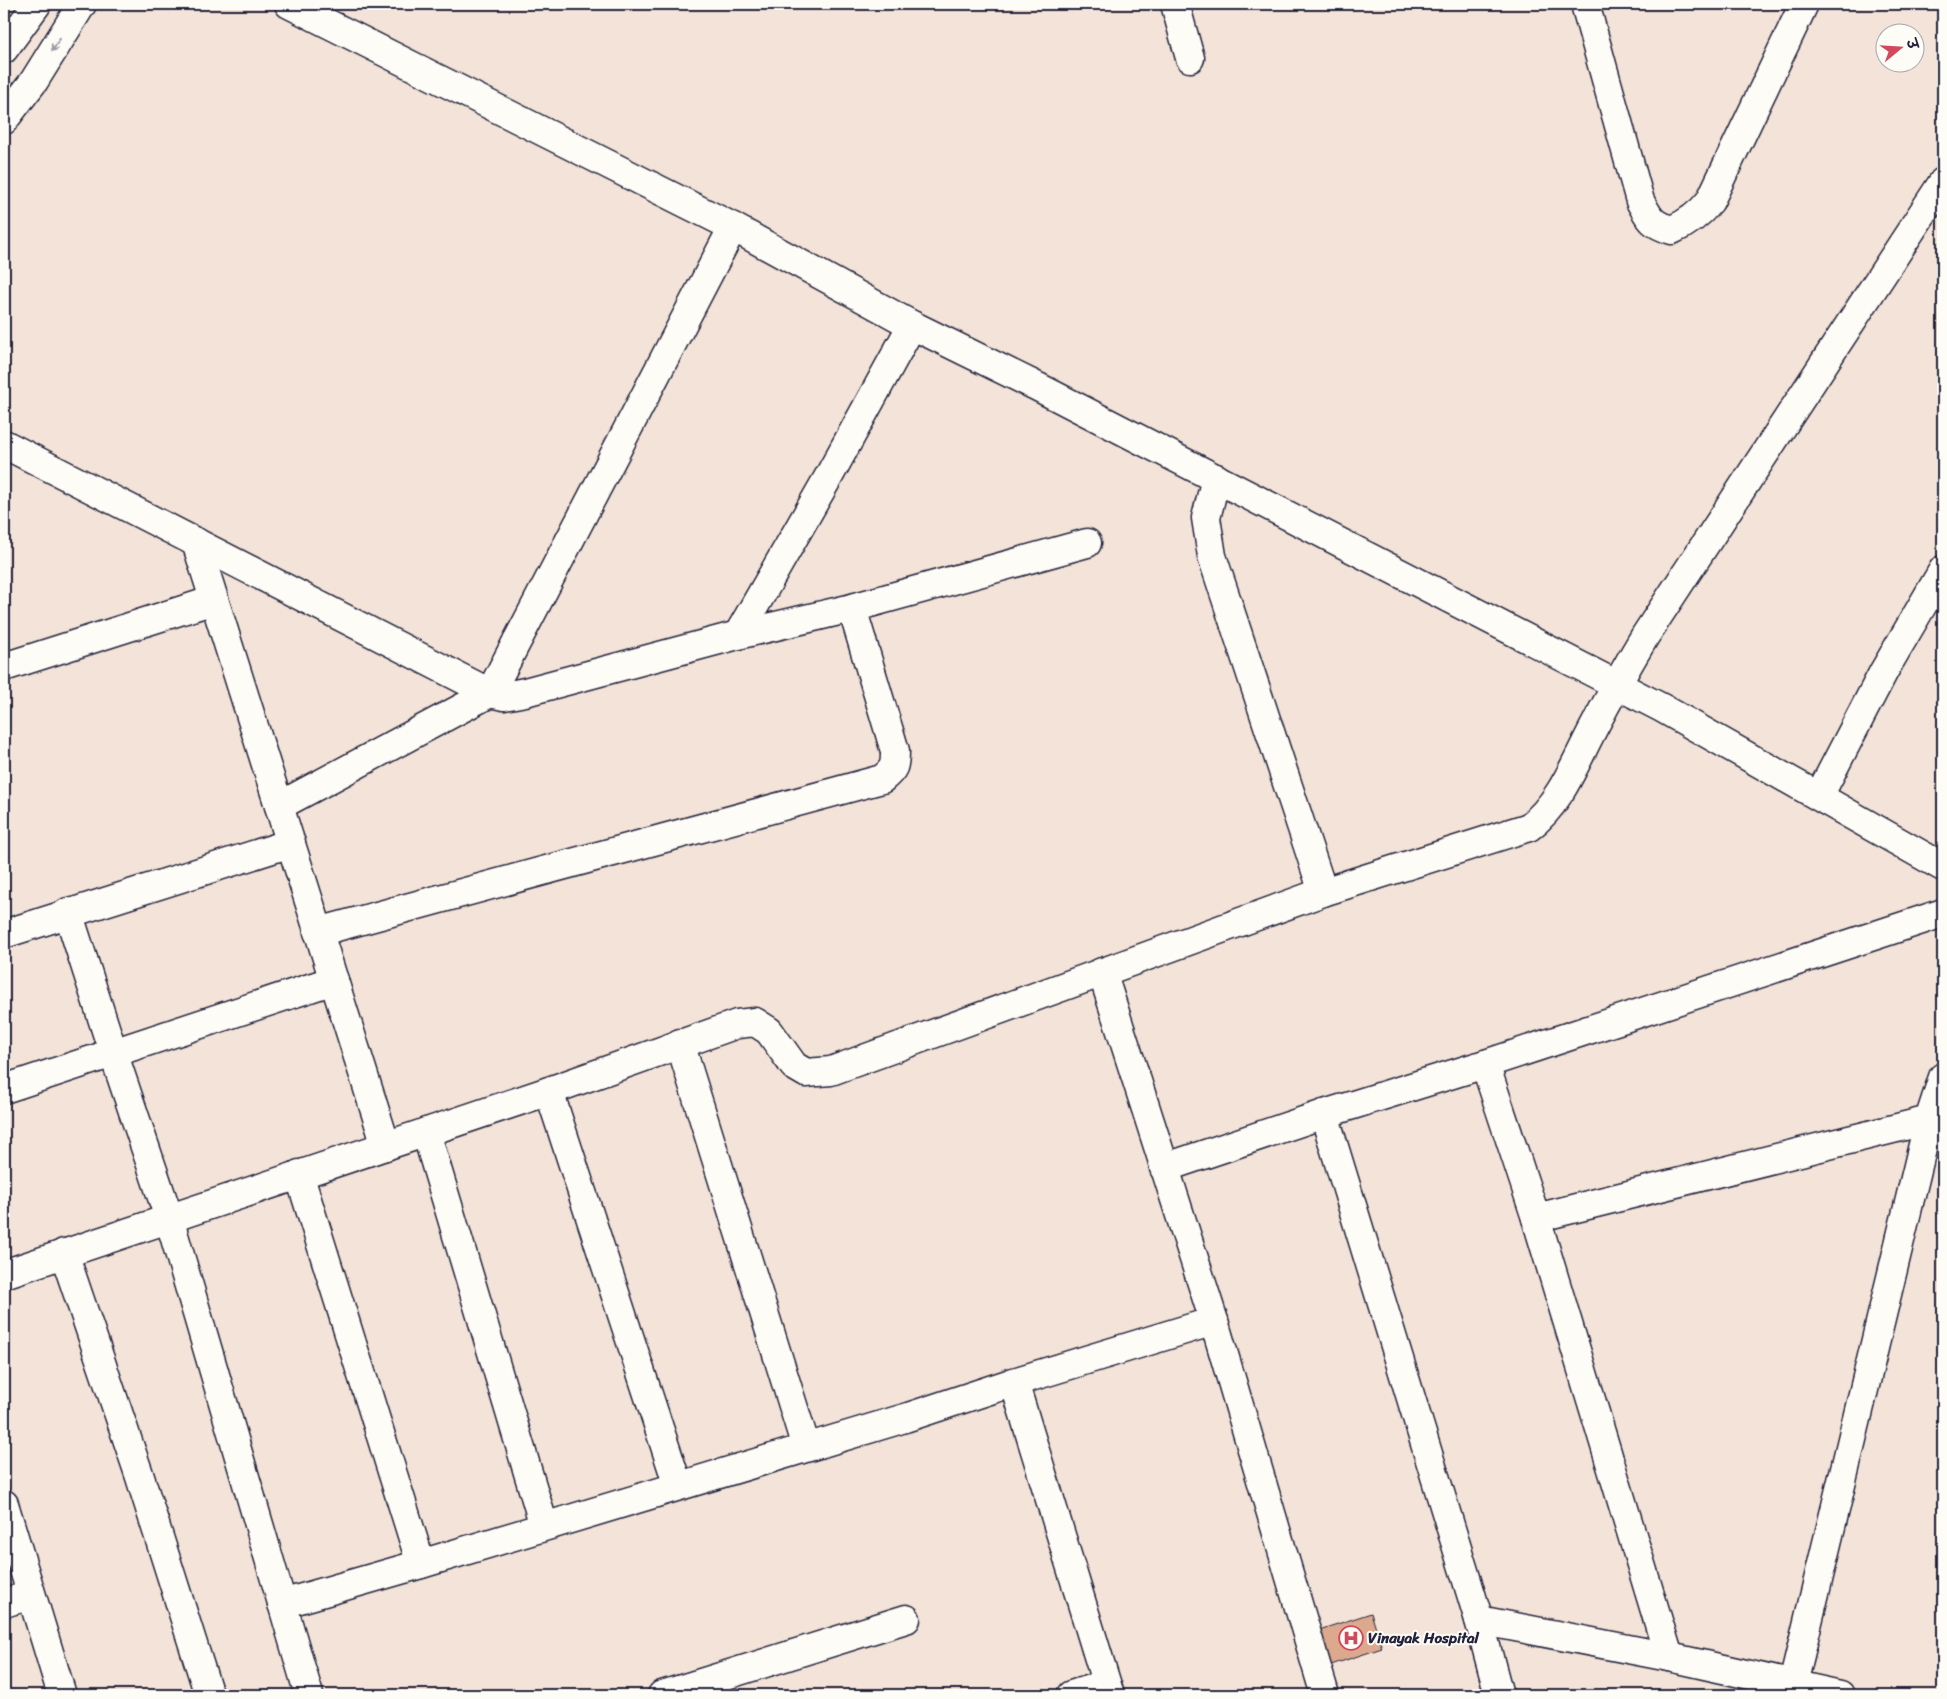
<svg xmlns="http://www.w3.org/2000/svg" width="1947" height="1699" viewBox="0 0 1947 1699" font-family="Sriracha,'Playpen Sans Deva',sans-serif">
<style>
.building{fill:#dca98f;stroke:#22223b}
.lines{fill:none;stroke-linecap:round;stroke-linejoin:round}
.minor-casing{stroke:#22223b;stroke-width:31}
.secondary-casing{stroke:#22223b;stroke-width:31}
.minor{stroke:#fdfcf7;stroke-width:28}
.secondary{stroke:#fdfcf7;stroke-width:28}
.oneway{stroke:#9a9aa2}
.labels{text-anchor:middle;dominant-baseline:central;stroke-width:4;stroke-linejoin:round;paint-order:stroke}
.poi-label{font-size:15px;font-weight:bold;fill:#22223b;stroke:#fdfcf7;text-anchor:start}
</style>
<rect width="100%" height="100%" fill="#f3e3d8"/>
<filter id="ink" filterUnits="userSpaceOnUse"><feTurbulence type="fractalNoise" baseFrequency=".02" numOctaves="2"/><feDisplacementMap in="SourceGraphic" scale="10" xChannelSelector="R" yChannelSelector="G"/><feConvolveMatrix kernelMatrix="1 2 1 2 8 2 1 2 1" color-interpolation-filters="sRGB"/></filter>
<g filter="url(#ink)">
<polygon class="building" points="1371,1613 1382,1648 1328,1666 1316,1631"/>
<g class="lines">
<g class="minor-casing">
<g id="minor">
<polyline points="289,4 733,227 912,325 1038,387 1662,708 1943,867"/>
<polyline points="1175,4 1190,58"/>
<path d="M1585 4 1640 201C1650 219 1651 224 1672 230 1688 223 1699 215 1710 201L1804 4"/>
<polyline points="4,444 490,693 504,696 525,692 738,635 852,608 1087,543"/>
<polyline points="1216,478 1206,518 1212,556 1323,892"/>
<polyline points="196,542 386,1146"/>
<polyline points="738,635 829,476 912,325"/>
<polyline points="4,667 214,600"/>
<polyline points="1819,796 1884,671 1943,570"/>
<polyline points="279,806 490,693 733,227"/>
<polyline points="68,912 113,1052 169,1218 309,1695"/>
<path d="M318 932 882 779C894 769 895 767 895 751L852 608"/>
<polyline points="4,934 291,843"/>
<polyline points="1102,972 1214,1321 1325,1695"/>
<polyline points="680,1043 806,1447"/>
<polyline points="1485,1064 1536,1218 1669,1657"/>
<polyline points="4,1089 334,980"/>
<polyline points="549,1091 678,1486"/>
<polyline points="1324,1114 1479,1620 1499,1695"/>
<polyline points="426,1132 544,1526"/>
<polyline points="1164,1168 1324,1114 1485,1064 1943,913"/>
<polyline points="299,1174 421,1564"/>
<polyline points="1536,1218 1929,1120"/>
<polyline points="64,1253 139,1474 209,1695"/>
<path d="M4 1274 549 1091 737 1024 755 1022 769 1031 794 1066 806 1073 831 1071 1323 892 1529 827C1560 804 1575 763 1593 729 1609 698 1627 666 1645 636L1943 182"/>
<polyline points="1014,1382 1110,1695"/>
<polyline points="4,1504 62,1695"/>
<polyline points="4,1603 31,1595"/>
<polyline points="282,1604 421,1564 905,1418 1014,1382 1214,1321"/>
<polyline points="1479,1620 1669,1657 1840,1695"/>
<polyline points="1793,1684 1929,1120 1943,1077"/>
<polyline points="662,1695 906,1619"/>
<polyline points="1071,1695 1106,1684"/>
</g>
</g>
<g class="secondary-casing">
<g id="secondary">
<polyline points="4,49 37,4"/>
<polyline points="4,120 34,81 82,4"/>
</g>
</g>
<use href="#minor" class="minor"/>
<use href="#secondary" class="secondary"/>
</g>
<defs><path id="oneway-shaft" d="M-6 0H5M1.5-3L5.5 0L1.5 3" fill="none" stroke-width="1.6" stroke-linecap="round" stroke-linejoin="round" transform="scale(1.25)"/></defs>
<use class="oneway" href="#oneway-shaft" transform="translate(56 45) rotate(122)"/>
</g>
<defs>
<g id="hospital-ring" transform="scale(1.25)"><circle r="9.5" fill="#fdfcf7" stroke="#d1495b" stroke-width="1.5"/><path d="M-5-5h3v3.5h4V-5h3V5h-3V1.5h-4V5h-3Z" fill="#d1495b"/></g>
</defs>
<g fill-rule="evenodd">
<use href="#hospital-ring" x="1351" y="1638"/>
</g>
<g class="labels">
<g class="poi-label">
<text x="1368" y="1638">Vinayak Hospital</text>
</g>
</g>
<rect width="1947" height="1699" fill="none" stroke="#fdfcf7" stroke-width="20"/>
<rect x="10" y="10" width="1927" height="1679" fill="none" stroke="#22223b" stroke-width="2" filter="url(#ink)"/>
<g transform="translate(1900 48) rotate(72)"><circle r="24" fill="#fdfcf7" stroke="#a5a5ac"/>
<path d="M0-4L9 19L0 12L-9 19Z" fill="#d1495b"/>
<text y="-8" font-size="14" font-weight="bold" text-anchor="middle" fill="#22223b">उ</text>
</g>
</svg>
